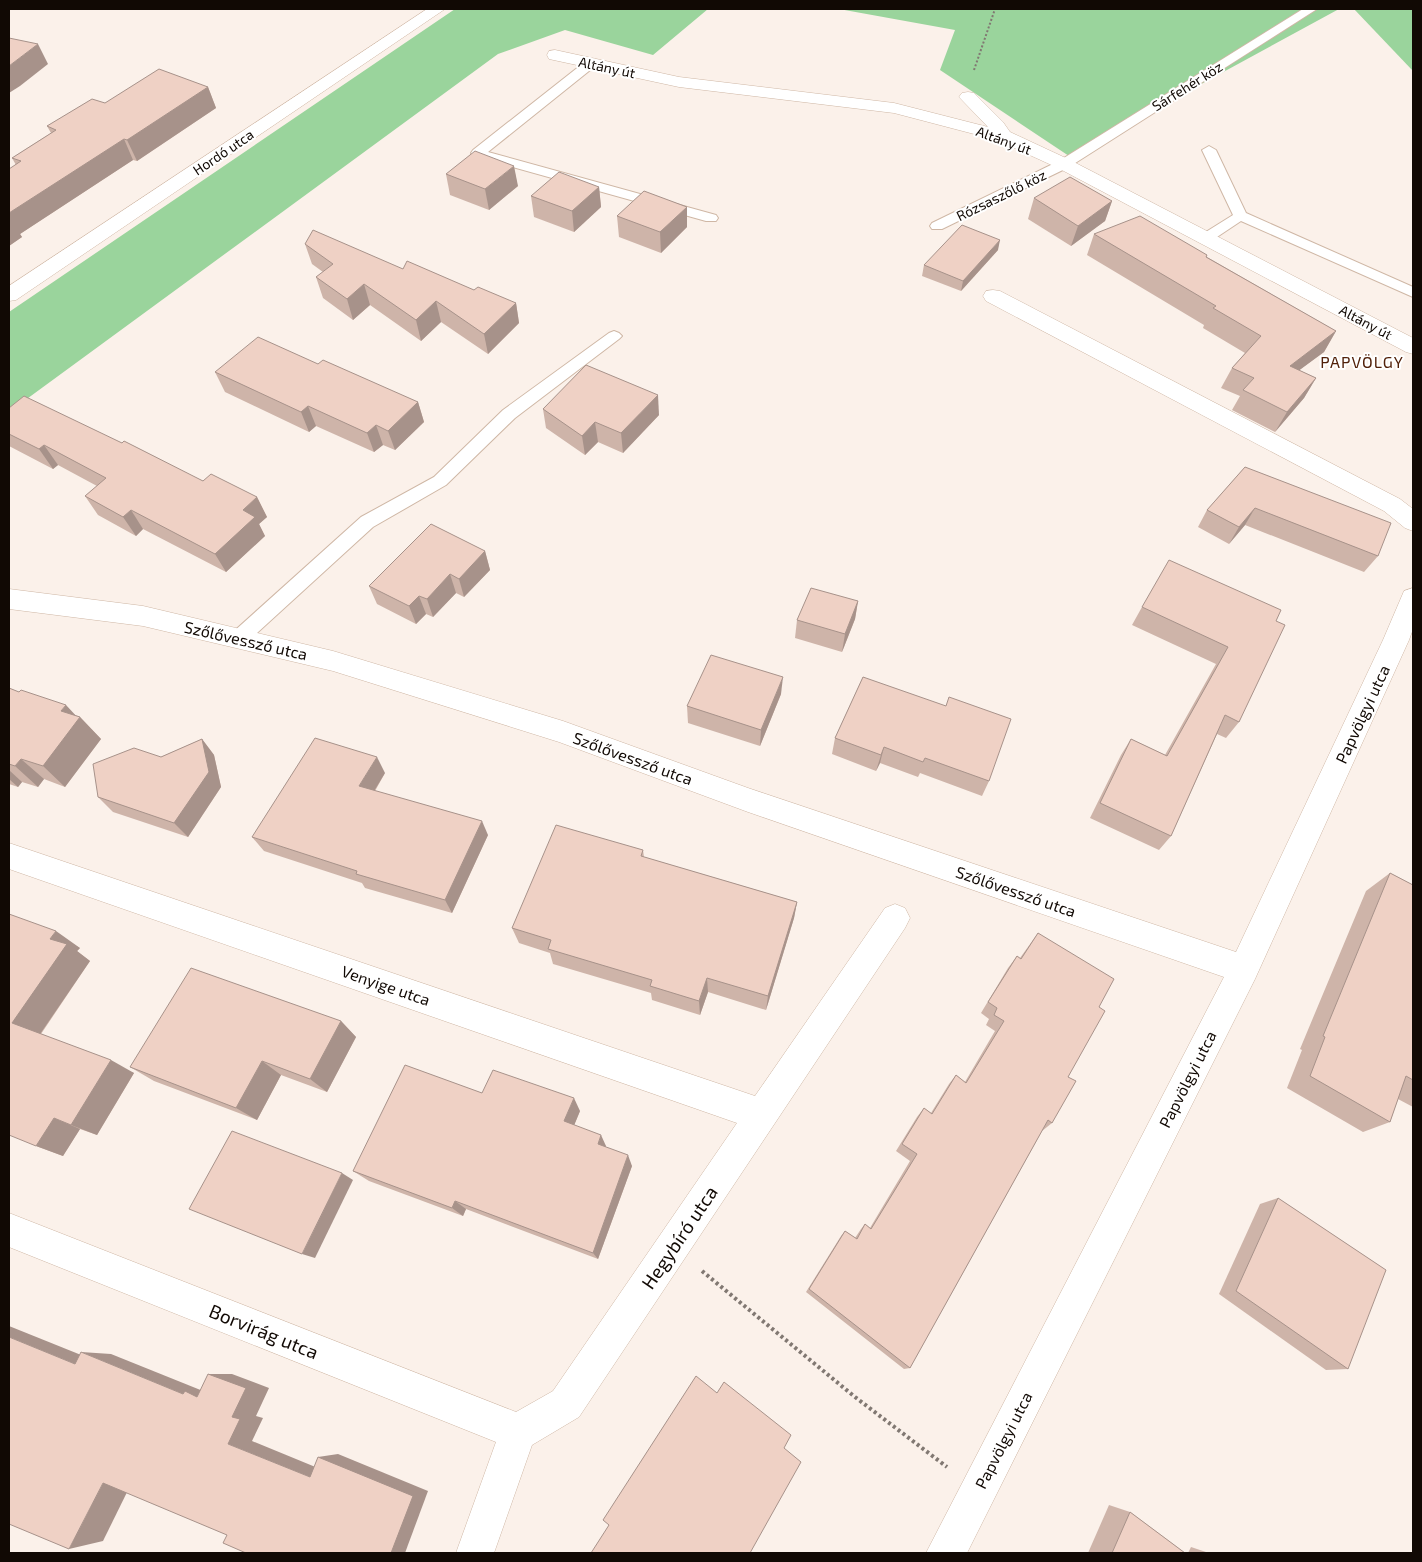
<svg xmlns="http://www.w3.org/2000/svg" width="1422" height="1562" viewBox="0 0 1422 1562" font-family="'Exo 2',sans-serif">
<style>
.green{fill:#9ad49c}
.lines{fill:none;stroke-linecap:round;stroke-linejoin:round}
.service-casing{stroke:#cfb7a5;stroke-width:2}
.minor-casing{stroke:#cfb7a5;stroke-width:1}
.path-far1{stroke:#817872;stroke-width:2;stroke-dasharray:2 2;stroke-linecap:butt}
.path{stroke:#817872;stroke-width:4;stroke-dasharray:3 3;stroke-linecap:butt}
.service{fill:#fff;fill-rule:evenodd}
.minor{fill:#fff;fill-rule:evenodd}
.wall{fill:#ceb4a9}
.shaded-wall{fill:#a7928a}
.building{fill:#efd1c5;stroke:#a7928a}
.labels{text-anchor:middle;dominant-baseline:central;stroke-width:4;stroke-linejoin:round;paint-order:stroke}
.far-street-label{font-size:14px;fill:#110904;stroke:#fff}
.far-quarter-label{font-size:16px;letter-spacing:1px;fill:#512009;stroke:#fff}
.street-label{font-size:16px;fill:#110904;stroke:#fff}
.near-street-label{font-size:19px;fill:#110904;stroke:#fff}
</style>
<rect width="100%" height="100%" fill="#fbf1ea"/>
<g class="green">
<polygon points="455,9 708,9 653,55 565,30 498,54 9,412 9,312"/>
<polygon points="839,9 1339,9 1069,156 940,70 955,30"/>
<polygon points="1354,9 1413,9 1413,71"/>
</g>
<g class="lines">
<g class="service-casing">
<g id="service">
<polygon points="1303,9 1317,9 1069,167 942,229 932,229 930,226 932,223 1059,161"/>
<polygon points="590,60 594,61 596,64 594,67 488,152 716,215 718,218 716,221 706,221 473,156 471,153 473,150 586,61"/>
<polygon points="1209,146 1216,150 1246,213 1413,287 1413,297 1241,221 1211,241 1201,241 1199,238 1201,235 1233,215 1202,150"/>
<polygon points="614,331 619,333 622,336 619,339 515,418 446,485 373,527 246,643 239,645 232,643 230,638 232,633 361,517 434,477 503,410 609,333"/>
</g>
</g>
<g class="minor-casing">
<g id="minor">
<polygon points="427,9 445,9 16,300 9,301 9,286"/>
<polygon points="555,50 679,77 894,103 988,127 959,97 962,93 968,92 974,93 1003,122 1010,132 1070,160 1413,338 1413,354 1406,352 1058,168 997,140 894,113 679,87 549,59 547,55 549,51"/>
<polygon points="993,290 1000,291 1400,499 1413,509 1413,531 1405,528 1384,511 986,301 983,296 986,291"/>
<polygon points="1413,588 1413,629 1409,640 1255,979 967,1553 926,1553 1224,977 748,812 559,742 333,671 143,626 9,609 9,589 143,606 333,651 563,721 748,788 1236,952 1383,640 1404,591"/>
<polygon points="9,843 755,1096 885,908 895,904 905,908 910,918 905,928 579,1417 532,1445 494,1553 456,1553 496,1442 9,1247 9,1213 516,1412 553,1391 737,1123 9,869"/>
</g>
</g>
<polyline class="path-far1" points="974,70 995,9"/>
<polyline class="path" points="702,1271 855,1397 947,1467"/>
<use href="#service" class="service"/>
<use href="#minor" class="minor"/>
</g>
<g class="wall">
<polygon points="208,87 216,108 137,161 133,160 20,234 22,237 9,246 16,165 12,158 51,133 47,126 105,103"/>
<polygon points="446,174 518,186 489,210 450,195"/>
<polygon points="599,187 601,207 574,232 534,217 531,196"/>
<polygon points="1034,198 1112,201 1105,221 1071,246 1028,219"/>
<polygon points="687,207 687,227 661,253 619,237 617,216"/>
<polygon points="1094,234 1207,255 1207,257 1336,331 1324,352 1299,370 1316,378 1304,398 1275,432 1232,410 1240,396 1221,388 1232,368 1245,353 1203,328 1204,325 1087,255"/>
<polygon points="305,244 403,269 516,303 519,323 488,354 441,322 421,341 370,305 353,320 323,298 316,277 323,272 312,264"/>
<polygon points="998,250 961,291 922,276 924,265"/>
<polygon points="318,364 418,402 424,422 395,450 383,445 374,452 316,426 309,432 225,392 215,372"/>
<polygon points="9,408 203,481 257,497 267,517 259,524 265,536 226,572 143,529 136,536 98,515 85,496 97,486 58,465 53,469 9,446"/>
<polygon points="543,409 659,415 623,453 598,442 585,455 546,428"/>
<polygon points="1245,467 1378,556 1364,572 1245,525 1229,544 1198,527 1207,510"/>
<polygon points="485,551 490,570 464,597 456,593 433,617 426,614 416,624 377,604 369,586"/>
<polygon points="858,601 855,619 842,652 795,638 797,620"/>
<polygon points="1142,607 1276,621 1239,722 1226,738 1217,734 1171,836 1159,850 1090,818 1121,755 1131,739 1165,755 1216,664 1132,625"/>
<polygon points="863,677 989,781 982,796 920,773 918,777 880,763 876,771 832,754 835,738"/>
<polygon points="9,688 80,717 101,739 65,787 44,779 38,787 22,782 18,787 9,784"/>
<polygon points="781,694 760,746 688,723 687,706"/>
<polygon points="202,739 214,755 221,787 188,837 113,812 98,797 161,757"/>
<polygon points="385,773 375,791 488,835 452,913 365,888 362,883 264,851 252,837"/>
<polygon points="643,850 644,857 797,902 794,918 766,1010 708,992 700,1015 652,1000 651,993 553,964 550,953 519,943 512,928"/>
<polygon points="1390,873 1413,885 1413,1107 1398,1099 1390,1122 1363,1132 1287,1088 1302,1050 1300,1049 1366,891"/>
<polygon points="9,914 80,948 77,951 90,961 41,1034 134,1073 97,1135 80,1129 63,1156 36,1146"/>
<polygon points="1038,933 1099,1007 1068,1077 1052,1123 1042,1131 910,1368 904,1369 806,1292 841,1236 845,1231 855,1238 861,1229 865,1224 870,1228 910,1161 896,1151 917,1117 924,1108 931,1113 949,1084 956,1075 965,1082 995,1031 986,1025 989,1019 981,1013 1008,968 1017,956 1020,958"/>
<polygon points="341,1021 356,1037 327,1092 281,1075 257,1120 154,1081 130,1067"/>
<polygon points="482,1093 580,1111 574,1125 606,1146 606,1147 632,1166 598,1259 466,1209 463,1216 369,1181 353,1171"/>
<polygon points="1278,1198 1348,1369 1326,1370 1219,1294 1260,1204"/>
<polygon points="1109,1505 1130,1512 1185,1553 1088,1553"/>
<polygon points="1191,1547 1209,1553 1188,1553"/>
</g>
<g class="shaded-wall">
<polygon points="38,44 48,64 20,86 9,93 9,66"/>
<polygon points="208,87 216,108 137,161 127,140"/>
<polygon points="124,139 133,160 20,234 22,237 9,246 9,213"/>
<polygon points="514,166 518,186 489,210 485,189"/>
<polygon points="599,187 601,207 574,232 572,211"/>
<polygon points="1112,201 1105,221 1071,246 1078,226"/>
<polygon points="687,207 687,227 661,253 660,232"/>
<polygon points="1000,240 998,250 961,291 963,281"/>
<polygon points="364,284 370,305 353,320 347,299"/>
<polygon points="436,301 441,322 421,341 416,320"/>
<polygon points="516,303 519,323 488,354 484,334"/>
<polygon points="1336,331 1324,352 1278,386 1290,366"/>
<polygon points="1316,378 1304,398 1275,432 1287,412"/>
<polygon points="658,395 659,415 623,453 621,433"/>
<polygon points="418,402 424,422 395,450 388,431"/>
<polygon points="308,406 316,426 309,432 301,412"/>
<polygon points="595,422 598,442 585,455 582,436"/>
<polygon points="376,425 383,445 374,452 367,433"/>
<polygon points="44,445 58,465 53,469 39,449"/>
<polygon points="257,497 267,517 259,524 265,536 226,572 215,554 243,510"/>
<polygon points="1255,508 1245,525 1229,544 1239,527"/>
<polygon points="131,510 143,529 136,536 123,517"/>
<polygon points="485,551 490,570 464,597 459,579"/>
<polygon points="450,574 456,593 433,617 427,599"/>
<polygon points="419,596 426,614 416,624 409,606"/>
<polygon points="858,601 855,619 842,652 845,634"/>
<polygon points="783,677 781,694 760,746 761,730"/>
<polygon points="66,705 79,719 80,717 101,739 65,787 43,766 61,711"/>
<polygon points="202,739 214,755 221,787 188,837 174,823"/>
<polygon points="884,747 880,763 876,771 881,755"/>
<polygon points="377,757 385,773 368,801 359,786"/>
<polygon points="21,759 44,779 38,787 15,766"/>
<polygon points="9,770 22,782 18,787 9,779"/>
<polygon points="482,821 488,835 452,913 445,900"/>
<polygon points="797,902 794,918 766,1010 768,996"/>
<polygon points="56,931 80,948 77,951 90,961 38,1037 12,1023 50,939"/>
<polygon points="707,978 708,992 700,1015 699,1001"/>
<polygon points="341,1021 356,1037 327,1092 310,1079"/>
<polygon points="111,1060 134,1073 97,1135 71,1125"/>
<polygon points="262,1061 281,1075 257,1120 236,1108"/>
<polygon points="574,1098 580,1111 571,1133 564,1121"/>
<polygon points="54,1118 80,1129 63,1156 36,1146"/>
<polygon points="601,1135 606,1146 603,1155 598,1144"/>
<polygon points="628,1155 632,1166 598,1259 593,1253"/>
<polygon points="342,1173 353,1180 315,1258 302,1254"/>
<polygon points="455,1201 466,1209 463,1216 452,1208"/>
<polygon points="9,1326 106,1365 75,1364 9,1337"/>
<polygon points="81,1352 111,1354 203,1391 197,1397 183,1394"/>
<polygon points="208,1374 232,1374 269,1388 256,1416 263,1418 252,1441 330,1473 310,1477 228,1444 232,1417"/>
<polygon points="338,1454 428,1491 405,1553 391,1553 318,1457"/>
<polygon points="134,1478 103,1541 69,1549 103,1483"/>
</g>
<g class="building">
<polygon points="9,38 38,44 9,66"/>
<polygon points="159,69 208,87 127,140 124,139 9,213 9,169 21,161 12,158 56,130 47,126 92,99 105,103"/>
<polygon points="475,151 514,166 485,189 446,174"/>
<polygon points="559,172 599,187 572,211 531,196"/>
<polygon points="1070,177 1112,201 1078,226 1034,198"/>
<polygon points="644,191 687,207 660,232 617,216"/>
<polygon points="1140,216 1207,255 1206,257 1336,331 1290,366 1316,378 1287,412 1243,390 1254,378 1232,368 1261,336 1213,308 1216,306 1094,234"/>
<polygon points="962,225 1000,240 963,281 924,265"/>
<polygon points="313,230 403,269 407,261 474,290 478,287 516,303 484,334 436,301 416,320 364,284 347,299 316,277 333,264 305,244"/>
<polygon points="258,337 318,364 323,360 418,402 388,431 376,425 367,433 308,406 301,412 215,372"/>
<polygon points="586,365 658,395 621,433 595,422 582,436 543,409"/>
<polygon points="24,396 122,443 124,441 203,481 211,474 257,497 243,510 255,517 215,554 131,510 123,517 85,496 106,478 44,445 39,449 9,434 9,408"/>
<polygon points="1245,467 1391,523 1378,556 1255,508 1239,527 1207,510"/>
<polygon points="431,524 485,551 459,579 450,574 427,599 419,596 409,606 369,586"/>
<polygon points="1169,560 1281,610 1276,621 1285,625 1239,722 1225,715 1171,836 1100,803 1131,739 1167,756 1228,647 1142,607"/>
<polygon points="811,588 858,601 845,634 797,620"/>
<polygon points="711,655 783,677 761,730 687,706"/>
<polygon points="863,677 946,706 949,697 1011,719 989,781 925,758 923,762 884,747 881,755 835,738"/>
<polygon points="9,688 19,692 21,690 66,705 61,711 80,717 43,766 21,759 15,766 9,764"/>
<polygon points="315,738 377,757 359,786 482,821 445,900 356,874 357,871 252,837"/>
<polygon points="202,739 209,772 174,823 98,797 93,764 134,748 161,757"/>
<polygon points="556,825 643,850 641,856 797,902 768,996 707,978 699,1001 650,986 652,980 548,949 551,940 512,928"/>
<polygon points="1390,873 1413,885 1413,1080 1406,1076 1390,1122 1310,1076 1325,1037 1323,1036"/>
<polygon points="9,914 56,931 50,939 67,944 12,1023 111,1060 71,1125 54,1118 36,1146 9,1135"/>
<polygon points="1038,933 1114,979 1099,1007 1105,1011 1068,1077 1076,1081 1052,1123 1048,1120 910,1368 809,1289 845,1231 857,1239 865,1224 871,1229 917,1154 902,1144 924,1108 932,1114 956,1075 966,1083 1004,1021 994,1015 997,1008 988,1002 1017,956 1021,959"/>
<polygon points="191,968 341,1021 310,1079 262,1061 236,1108 130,1067"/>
<polygon points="405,1065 482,1093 493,1070 574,1098 564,1121 601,1135 598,1144 628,1155 593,1253 455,1201 452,1208 353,1171"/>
<polygon points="232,1131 342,1173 302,1254 189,1209"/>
<polygon points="1278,1198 1386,1270 1348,1369 1236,1291"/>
<polygon points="9,1337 75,1364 81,1352 183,1394 185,1391 197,1397 208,1374 246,1388 232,1417 240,1419 228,1444 310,1477 318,1457 413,1496 391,1553 246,1553 223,1543 227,1535 103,1483 69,1549 9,1524"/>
<polygon points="696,1376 717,1393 724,1382 791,1435 784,1448 801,1462 750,1553 591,1553 609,1525 603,1520"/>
<polygon points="1130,1512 1185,1553 1112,1553"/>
</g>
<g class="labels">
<g class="far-street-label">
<text transform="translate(607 67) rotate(12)">Altány út</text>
<text transform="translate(1187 86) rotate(-32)">Sárfehér köz</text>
<text transform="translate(1004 140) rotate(20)">Altány út</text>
<text transform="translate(223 152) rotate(-34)">Hordó utca</text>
<text transform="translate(1001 195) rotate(-26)">Rózsaszőlő köz</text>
<text transform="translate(1366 322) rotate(28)">Altány út</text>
</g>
<g class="far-quarter-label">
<text x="1362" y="361">PAPVÖLGY</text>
</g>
<g class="street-label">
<text transform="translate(246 640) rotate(13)">Szőlővessző utca</text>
<text transform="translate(1362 714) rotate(-65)">Papvölgyi utca</text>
<text transform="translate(633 758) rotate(20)">Szőlővessző utca</text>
<text transform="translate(1016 891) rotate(19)">Szőlővessző utca</text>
<text transform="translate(386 985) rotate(19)">Venyige utca</text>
<text transform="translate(1187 1079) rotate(-63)">Papvölgyi utca</text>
<text transform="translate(1003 1440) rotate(-63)">Papvölgyi utca</text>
</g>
<g class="near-street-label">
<text transform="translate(679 1237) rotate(-56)">Hegybíró utca</text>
<text transform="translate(264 1331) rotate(22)">Borvirág utca</text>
</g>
</g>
<rect width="1422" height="1562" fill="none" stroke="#110904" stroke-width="20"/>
</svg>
